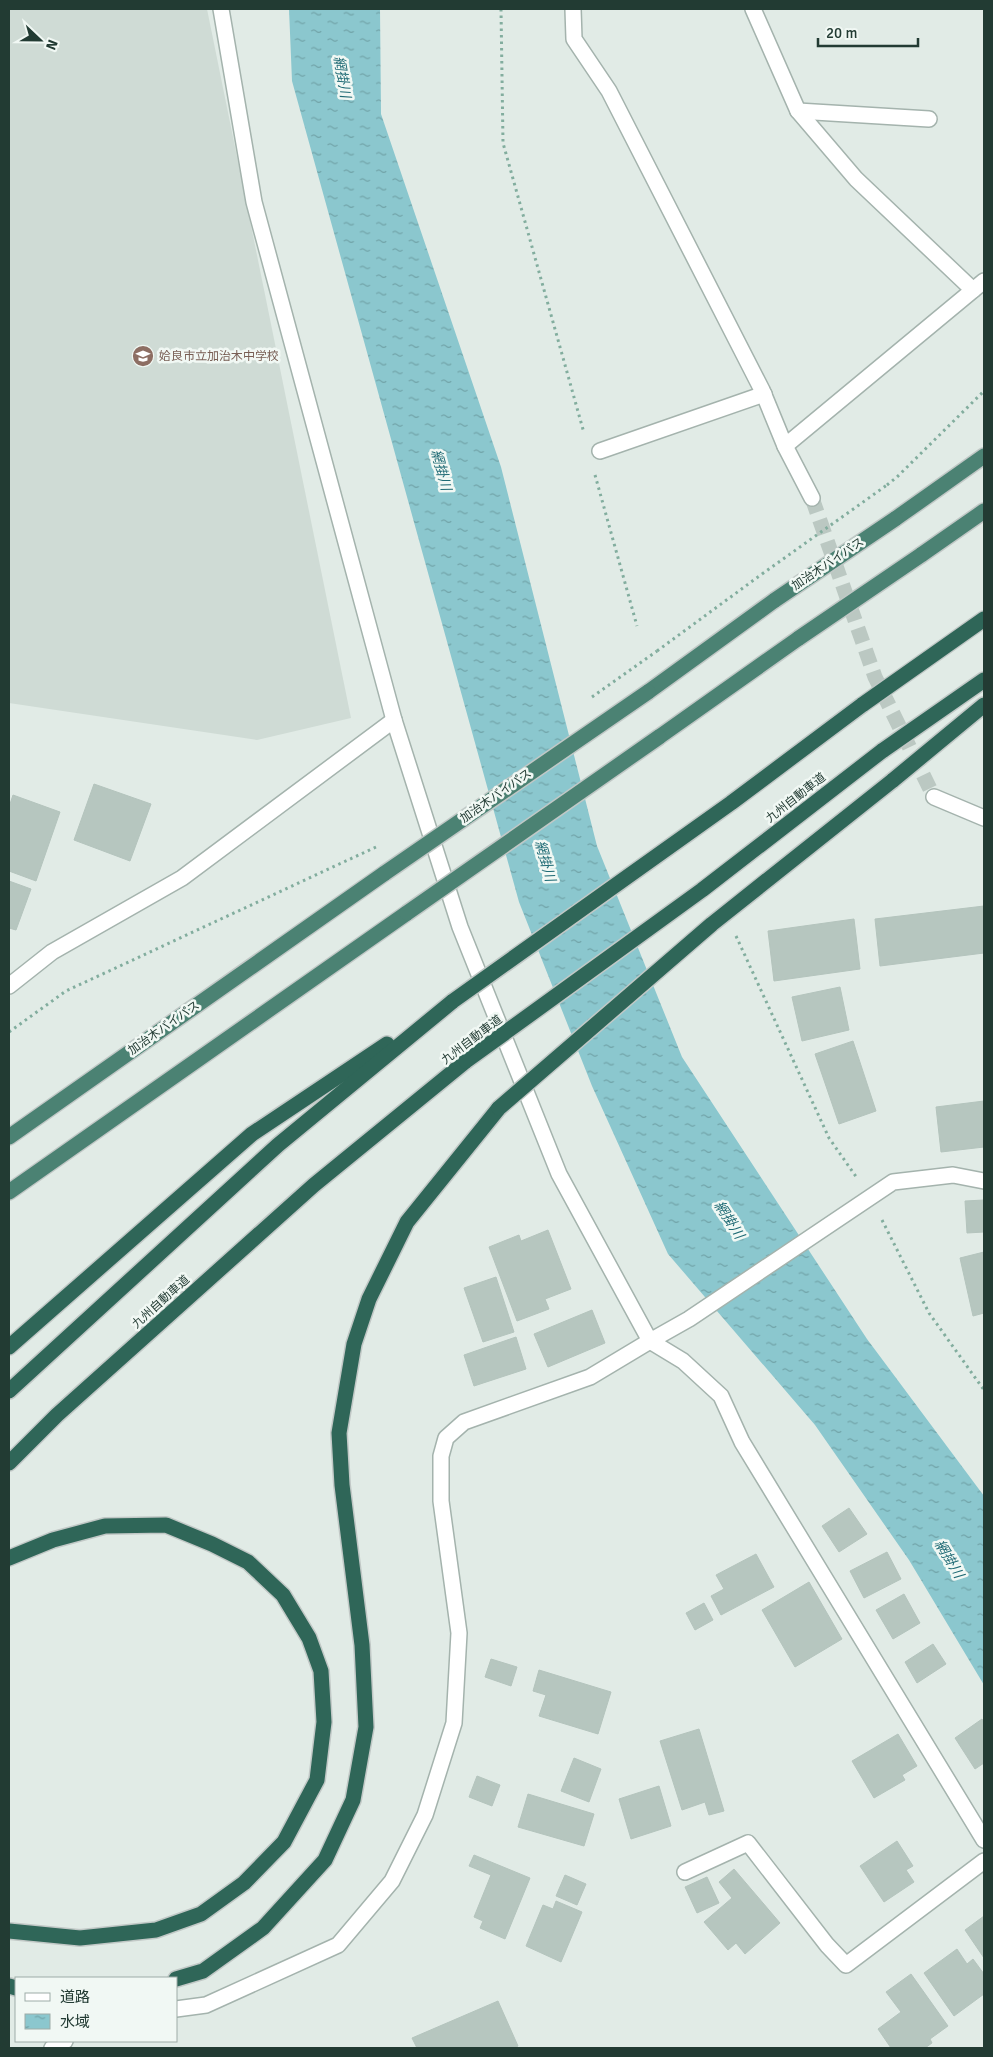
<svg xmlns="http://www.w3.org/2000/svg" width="993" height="2057" viewBox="0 0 993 2057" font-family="Signika,'Noto Sans JP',sans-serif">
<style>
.built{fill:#cfdbd5}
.water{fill:url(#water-ripples)}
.building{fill:#b6c6bf;stroke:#b4c4bd}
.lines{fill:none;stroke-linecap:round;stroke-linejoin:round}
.minor-tunnel{stroke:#bbc8c2;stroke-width:15;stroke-dasharray:15 8;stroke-linecap:butt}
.minor-casing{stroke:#a4b3ad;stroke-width:18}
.tertiary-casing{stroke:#a4b3ad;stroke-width:18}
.trunk-casing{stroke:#c1c8c6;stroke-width:18}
.motorway-casing{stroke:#c1c8c6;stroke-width:18}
.path{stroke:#82ad9e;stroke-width:3;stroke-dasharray:2.5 4;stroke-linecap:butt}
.minor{stroke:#fff;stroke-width:15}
.tertiary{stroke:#fff;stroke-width:15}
.trunk{stroke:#4b8273;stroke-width:15}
.motorway{stroke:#2f6658;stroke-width:15}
.trunk-bridge-casing{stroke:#c1c8c6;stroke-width:18;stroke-linecap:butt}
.motorway-bridge-casing{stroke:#c1c8c6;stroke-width:18;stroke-linecap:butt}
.path-bridge{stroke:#82ad9e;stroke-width:3;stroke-dasharray:2.5 4;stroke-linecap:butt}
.trunk-bridge{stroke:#4b8273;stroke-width:15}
.motorway-bridge{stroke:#2f6658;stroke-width:15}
.labels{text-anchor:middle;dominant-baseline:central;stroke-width:5;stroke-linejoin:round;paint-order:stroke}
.education-label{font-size:12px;fill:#785e54;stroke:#f1f8f4;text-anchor:start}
.street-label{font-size:12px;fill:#223b33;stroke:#f1f8f4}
.water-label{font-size:14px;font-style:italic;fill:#1e6a74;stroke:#f1f8f4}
</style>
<defs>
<pattern id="water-ripples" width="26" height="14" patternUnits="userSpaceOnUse" patternTransform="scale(1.25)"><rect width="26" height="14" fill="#8bc7ce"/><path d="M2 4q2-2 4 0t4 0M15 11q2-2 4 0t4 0" fill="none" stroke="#71a3a8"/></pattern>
</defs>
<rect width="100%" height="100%" fill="#e1ebe6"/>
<polygon class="built" points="9,9 207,9 351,718 257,740 9,703"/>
<polygon class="water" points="289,9 380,9 381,114 501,467 597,846 682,1057 867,1339 984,1496 984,1685 909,1560 815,1425 668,1254 592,1086 519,902 292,81"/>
<g class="building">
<polygon points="94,784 151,804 130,861 74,840"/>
<polygon points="13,795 60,812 36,881 9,871 9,807"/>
<polygon points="9,881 31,889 16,930 9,928"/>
<polygon points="984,906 984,953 880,966 875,919"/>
<polygon points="854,919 860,969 774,981 768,931"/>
<polygon points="840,987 849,1030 802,1041 792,997"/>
<polygon points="853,1041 876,1111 839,1124 815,1054"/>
<polygon points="984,1101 984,1147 941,1152 936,1107"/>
<polygon points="984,1200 984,1232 967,1233 965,1201"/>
<polygon points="548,1230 571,1289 545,1299 549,1309 517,1321 489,1247 519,1235 521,1241"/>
<polygon points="984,1252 984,1313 973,1316 960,1258"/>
<polygon points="496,1277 514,1332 483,1342 464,1288"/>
<polygon points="592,1310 605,1343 548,1367 534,1334"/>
<polygon points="516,1337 526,1369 474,1386 464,1355"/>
<polygon points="849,1508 867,1534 839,1552 822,1526"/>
<polygon points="887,1552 901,1579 864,1598 850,1571"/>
<polygon points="756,1554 774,1587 721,1615 711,1596 724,1589 716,1575"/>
<polygon points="809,1582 842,1639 795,1667 762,1610"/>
<polygon points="904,1594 920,1623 893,1639 876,1610"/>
<polygon points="704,1603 713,1620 695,1630 686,1613"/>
<polygon points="933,1644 946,1664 917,1683 905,1662"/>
<polygon points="491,1659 517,1667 511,1686 485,1677"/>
<polygon points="539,1670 611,1692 598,1734 539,1716 546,1695 533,1691"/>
<polygon points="982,1719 984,1723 984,1763 975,1769 955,1738"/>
<polygon points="699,1729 724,1811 709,1815 705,1802 682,1810 660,1741"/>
<polygon points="898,1734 917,1766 902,1775 905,1780 874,1798 852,1761"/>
<polygon points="574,1758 601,1769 589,1802 561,1791"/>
<polygon points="477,1776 500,1785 492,1806 469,1797"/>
<polygon points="659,1786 671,1826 631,1839 619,1799"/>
<polygon points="528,1794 594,1814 584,1846 518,1827"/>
<polygon points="897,1841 913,1866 906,1870 914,1882 884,1902 860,1866"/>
<polygon points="474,1855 530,1878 505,1939 480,1928 483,1921 474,1917 491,1875 469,1866"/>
<polygon points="734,1869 780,1923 745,1954 736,1943 728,1950 704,1922 732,1898 719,1882"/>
<polygon points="565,1875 586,1884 577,1905 556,1896"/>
<polygon points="707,1877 719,1903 697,1913 685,1887"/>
<polygon points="556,1901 582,1912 561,1962 526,1946 543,1905 553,1909"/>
<polygon points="984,1916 984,1958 965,1930"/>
<polygon points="957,1949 967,1964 973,1959 984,1974 984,1994 954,2016 924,1973"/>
<polygon points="911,1974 948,2026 930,2039 932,2043 925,2048 891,2048 878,2029 901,2012 886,1992"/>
<polygon points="498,2001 518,2046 514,2048 417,2048 412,2038"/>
</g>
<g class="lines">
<polyline class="minor-tunnel" points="812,498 875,677 934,797"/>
<g class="minor-casing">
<g id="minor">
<polyline points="573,9 574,39 609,91 762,390 785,446 812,498"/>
<polyline points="753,9 798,111 856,179 973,290"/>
<polyline points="798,111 929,119"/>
<polyline points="785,446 984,281"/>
<polyline points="600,451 764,394"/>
<polyline points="934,797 984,818"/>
<polyline points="9,986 52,952 182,878 394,720"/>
<polyline points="984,1181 953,1175 893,1182 689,1319 650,1341 683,1361 721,1396 742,1442 984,1840"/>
<polyline points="685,1872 748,1843 827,1945 846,1965 984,1861"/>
</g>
</g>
<g class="tertiary-casing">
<g id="tertiary">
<polyline points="176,2009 206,2005 338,1945 392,1881 425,1815 454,1723 459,1633 441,1501 441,1456 446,1438 464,1422 590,1377 650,1341 559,1174 460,927 394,720 254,202 221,9"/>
<polyline points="52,2048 65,2041"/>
</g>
</g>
<g class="trunk-casing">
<g id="trunk">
<polyline points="895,519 984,456"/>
<polyline points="921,555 984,511"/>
<polyline points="648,692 775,600"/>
<polyline points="659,737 799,638"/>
<polyline points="9,1137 385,873"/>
<polyline points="9,1192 407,913"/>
</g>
</g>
<g class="motorway-casing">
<g id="motorway">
<polyline points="862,705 984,619"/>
<polyline points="882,751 984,680"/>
<polyline points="892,781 984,705"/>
<polyline points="9,1347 252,1134 387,1044"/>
<polyline points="9,1391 278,1145 453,1001"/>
<polyline points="9,1463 57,1415 314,1185 466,1061"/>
<polyline points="9,1558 53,1540 105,1526 166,1525 212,1544 248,1562 283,1595 309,1638 321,1671 324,1722 317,1780 284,1842 244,1883 201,1914 156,1930 80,1938 9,1931"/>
<polyline points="176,1979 203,1971 263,1928 325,1860 353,1800 366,1727 362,1645 342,1485 339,1433 354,1344 369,1299 407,1222 499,1108"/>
<polyline points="9,1986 16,1988"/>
</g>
</g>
<g class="path">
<polyline points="501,9 503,143 584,433"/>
<polyline points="595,475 637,626"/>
<polyline points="887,485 897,477 984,391"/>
<polyline points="657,651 762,574"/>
<polyline points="736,936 829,1138 857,1178"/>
<polyline points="9,1032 66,991 376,847"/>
<polyline points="882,1220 929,1313 984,1390"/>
</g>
<use href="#minor" class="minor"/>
<use href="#tertiary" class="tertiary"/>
<use href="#trunk" class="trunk"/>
<use href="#motorway" class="motorway"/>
<g class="trunk-bridge-casing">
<g id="trunk-bridge">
<polyline points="775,600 895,519"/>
<polyline points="799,638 921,555"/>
<polyline points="385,873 648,692"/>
<polyline points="407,913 659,737"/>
</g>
</g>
<g class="motorway-bridge-casing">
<g id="motorway-bridge">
<polyline points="453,1001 731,803 862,705"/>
<polyline points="466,1061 702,890 882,751"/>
<polyline points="499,1108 712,924 892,781"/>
</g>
</g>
<g class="path-bridge">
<polyline points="762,574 887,485"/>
<polyline points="592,697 657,651"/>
</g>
<use href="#trunk-bridge" class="trunk-bridge"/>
<use href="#motorway-bridge" class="motorway-bridge"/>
</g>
<defs>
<g id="school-disc" transform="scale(1.125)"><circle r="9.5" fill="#8d6e63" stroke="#f1f8f4"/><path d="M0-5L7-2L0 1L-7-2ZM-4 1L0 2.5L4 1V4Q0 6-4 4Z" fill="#fff"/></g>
</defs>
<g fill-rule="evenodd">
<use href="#school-disc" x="143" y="356"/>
</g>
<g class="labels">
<g class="education-label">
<text x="159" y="356">姶良市立加治木中学校</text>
</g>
<g class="street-label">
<text transform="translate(828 564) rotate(-34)">加治木バイパス</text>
<text transform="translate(496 796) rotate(-35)">加治木バイパス</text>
<text transform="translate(796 798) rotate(-38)">九州自動車道</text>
<text transform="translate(164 1028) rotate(-35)">加治木バイパス</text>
<text transform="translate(472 1040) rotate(-37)">九州自動車道</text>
<text transform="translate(161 1302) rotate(-42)">九州自動車道</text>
</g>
<g class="water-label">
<text transform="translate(342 77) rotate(80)">網掛川</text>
<text transform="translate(441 470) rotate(75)">網掛川</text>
<text transform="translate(545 861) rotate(74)">網掛川</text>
<text transform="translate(729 1220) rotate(57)">網掛川</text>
<text transform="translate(949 1559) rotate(59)">網掛川</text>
</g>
</g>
<rect width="993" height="2057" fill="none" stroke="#223b33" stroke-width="20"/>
<rect x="15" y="1977" width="162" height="65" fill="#f1f8f4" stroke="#9eaca7"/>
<rect x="25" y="1993" width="25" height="8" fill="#ffffff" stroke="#9eaca7"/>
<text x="60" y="2002" font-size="15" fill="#223b33">道路</text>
<rect x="25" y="2014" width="25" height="15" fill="url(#water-ripples)" stroke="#9eaca7"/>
<text x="60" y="2027" font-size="15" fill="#223b33">水域</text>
<g transform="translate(40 40) rotate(112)" stroke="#f1f8f4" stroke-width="4" paint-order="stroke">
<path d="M0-4L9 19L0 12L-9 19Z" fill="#223b33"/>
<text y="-8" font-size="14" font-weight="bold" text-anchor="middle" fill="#223b33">N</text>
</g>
<path d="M818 38v8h100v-8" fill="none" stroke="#223b33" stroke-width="2.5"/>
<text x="826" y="38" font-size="15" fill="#223b33" stroke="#f1f8f4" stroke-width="4" paint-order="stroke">20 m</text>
</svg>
